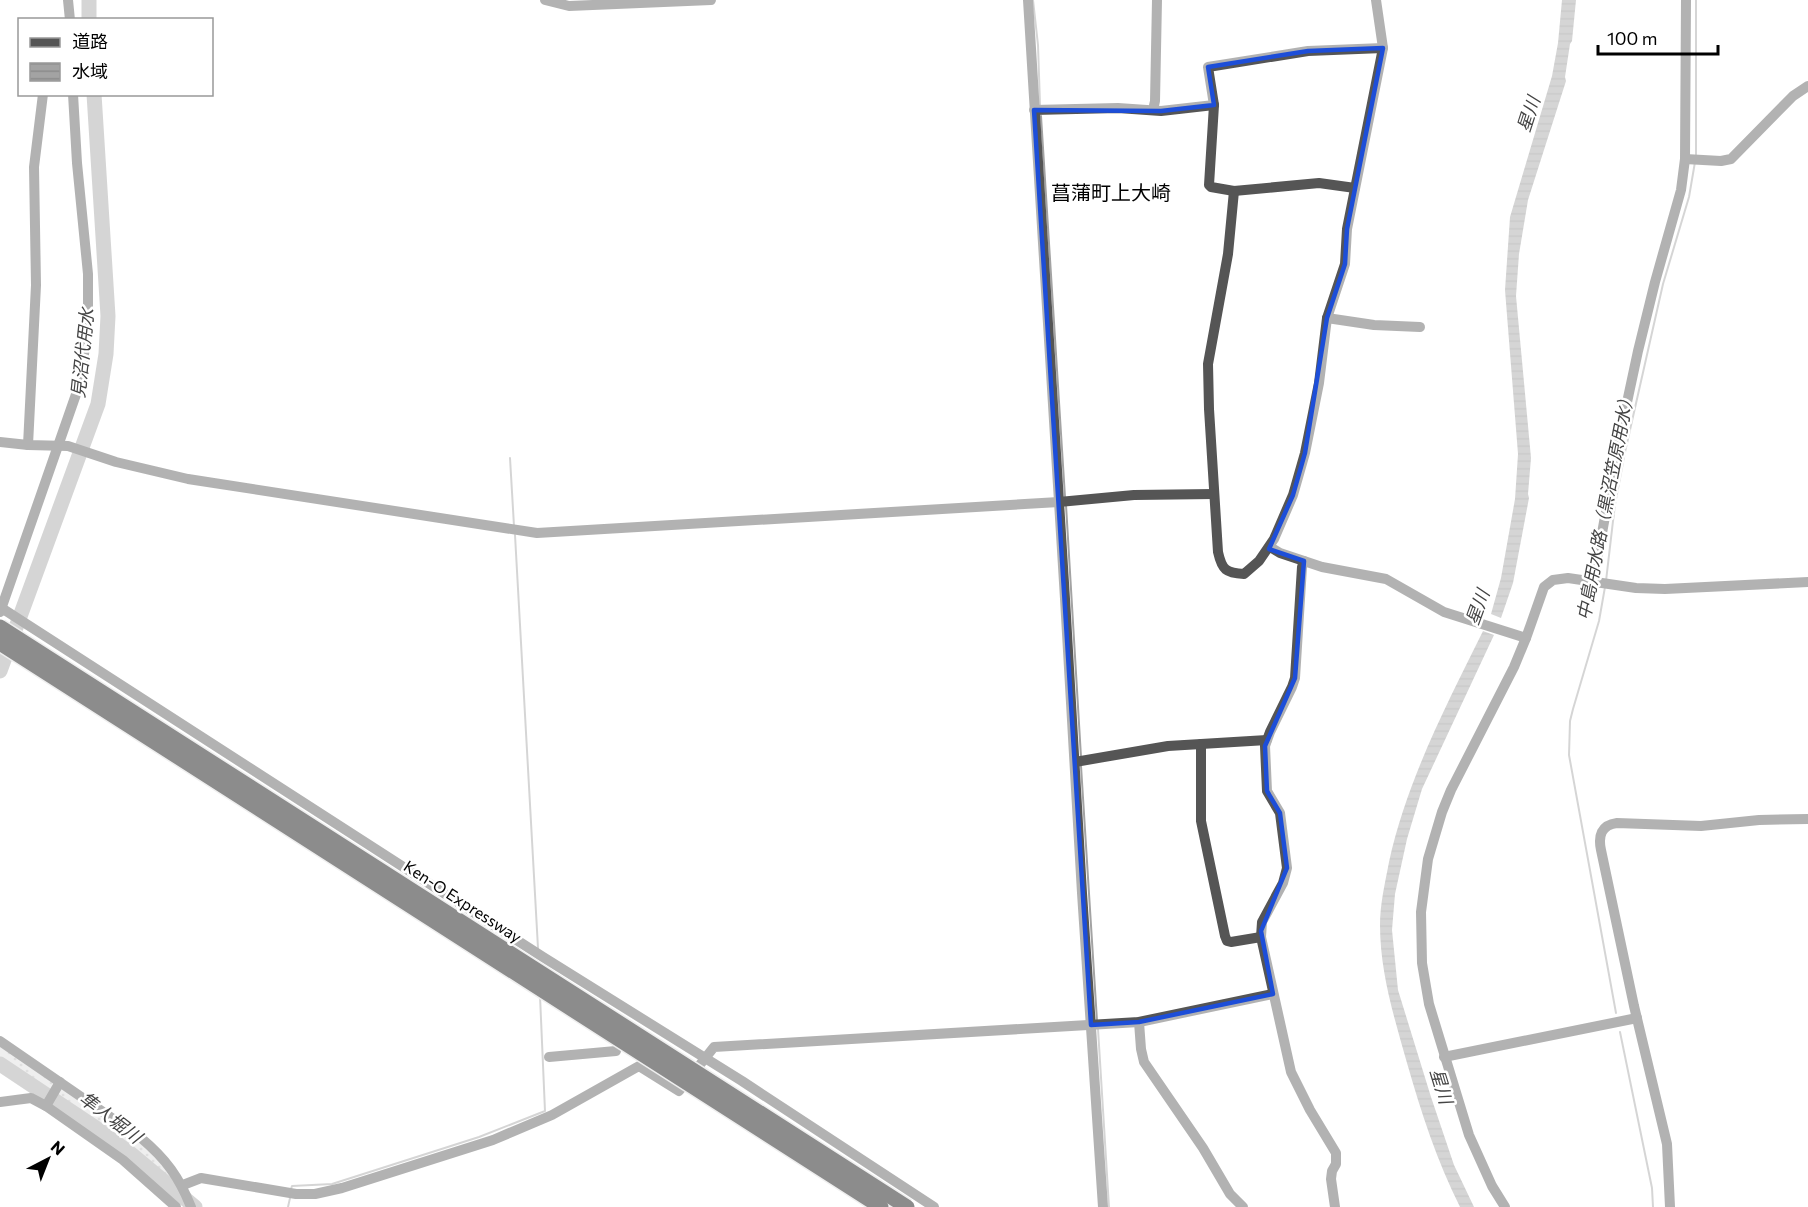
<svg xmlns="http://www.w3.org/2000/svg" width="1808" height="1207" viewBox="0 0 1808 1207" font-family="Commissioner,'Noto Sans JP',sans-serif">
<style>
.grass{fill:url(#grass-dots)}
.water{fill:url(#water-rules)}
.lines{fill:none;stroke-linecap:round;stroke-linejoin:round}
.stream{stroke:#a3a3a3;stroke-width:2}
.river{stroke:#a3a3a3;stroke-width:15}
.minor{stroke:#555;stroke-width:10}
.highway-bridge-casing{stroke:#dbdbdb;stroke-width:18;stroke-linecap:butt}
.highway-bridge{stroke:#000;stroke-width:15}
.marked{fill:none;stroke:#1d4ed8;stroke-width:4.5;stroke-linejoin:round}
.labels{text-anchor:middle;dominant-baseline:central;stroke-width:5;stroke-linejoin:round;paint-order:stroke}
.street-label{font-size:16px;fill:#000;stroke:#fff}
.water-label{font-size:18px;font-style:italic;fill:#444;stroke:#fff}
.quarter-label{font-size:20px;fill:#000;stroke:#fff}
</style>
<defs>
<pattern id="grass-dots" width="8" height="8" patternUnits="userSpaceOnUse" patternTransform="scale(1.5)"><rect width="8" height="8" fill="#dcdcdc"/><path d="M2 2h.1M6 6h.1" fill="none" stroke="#bbb" stroke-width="1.8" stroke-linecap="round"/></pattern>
<pattern id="water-rules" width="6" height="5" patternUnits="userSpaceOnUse" patternTransform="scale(1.5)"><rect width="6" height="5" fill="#a3a3a3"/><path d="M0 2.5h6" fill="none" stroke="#8b8b8b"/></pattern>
</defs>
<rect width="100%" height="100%" fill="#fff"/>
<g class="grass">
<polygon points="0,1045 146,1148 168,1172 172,1184 101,1127 0,1060"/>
<polygon points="0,1066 94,1129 174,1192 175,1199 131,1161 0,1071"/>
</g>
<g class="water">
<polygon points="1562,0 1576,0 1572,41 1570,44 1565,77 1566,81 1528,200 1519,254 1516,296 1531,458 1528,494 1529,498 1513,583 1501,618 1491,614 1501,578 1515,499 1518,454 1505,290 1510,217 1552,76 1558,43"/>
<path d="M1483 631 1494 635 1422 789 1407 839 1395 894 1392 930 1398 990 1431 1097 1454 1165 1474 1207H1460C1437 1161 1421 1112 1407 1063 1394 1017 1380 972 1380 925 1380 904 1385 883 1389 862 1407 780 1446 706 1483 631Z"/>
</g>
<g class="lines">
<g class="stream">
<polyline points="1033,0 1038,45 1040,105"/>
<polyline points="1696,0 1696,156"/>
<polyline points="1041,116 1065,497"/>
<polyline points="510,458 514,526"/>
<polyline points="1066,505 1081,757"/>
<polyline points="515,535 538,948"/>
<polyline points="1606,581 1615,504 1625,452 1663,284 1689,197 1695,162"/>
<polyline points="1605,587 1599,621 1573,709 1570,721 1569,755 1616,1013"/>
<polyline points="1081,766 1097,1021"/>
<polyline points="1098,1029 1109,1207"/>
<polyline points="1620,1032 1652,1188 1653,1207"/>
<polyline points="291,1189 292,1186 332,1184 479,1137 545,1111 540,996"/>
<polyline points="288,1207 290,1198"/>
</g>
<g class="river">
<polyline points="89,0 89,20"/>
<polyline points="0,671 98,404 106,354 108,316 94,94"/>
<polyline points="0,1064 96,1128 130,1153 195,1207"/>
</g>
<g class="minor">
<polyline points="68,0 70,20"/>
<polyline points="545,0 569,6 711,0"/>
<polyline points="1028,0 1065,599 1082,893 1103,1207"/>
<polyline points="1034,110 1118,108 1161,111 1214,105"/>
<polyline points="1153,110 1155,101 1157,0"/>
<polyline points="1685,159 1721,161 1731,159 1793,96 1808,86"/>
<polyline points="1355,188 1319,183 1234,191 1211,187 1209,185 1214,105 1208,67 1308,51 1383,48"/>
<path d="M1234 191 1228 254 1208 364 1209 409 1218 552C1222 570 1226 573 1244 574L1259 561 1274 539 1293 495 1305 453 1319 383 1327 318 1345 264 1347 229 1383 48 1376 0"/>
<polyline points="1327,318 1374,325 1420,327"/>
<polyline points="0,442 28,445 68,446 116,462 188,479 537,533 1059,502 1134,495 1214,494"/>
<polyline points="28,445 36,285 34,167 43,94"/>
<polyline points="1270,547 1280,553 1322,567 1386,579 1444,612 1526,638"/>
<polyline points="1304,561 1302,567 1295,678 1292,687 1270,732 1265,746 1267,791 1280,813 1287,868 1283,883 1262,922 1261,937 1291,1072 1310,1110 1336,1153 1336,1164 1332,1171 1331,1179 1335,1207"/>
<polyline points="1593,582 1620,435 1638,351 1655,282 1681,190 1685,159 1686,0"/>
<polyline points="0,607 543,957 742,1081 934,1207"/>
<polyline points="0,612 81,380 88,320 88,274 77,163 73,94"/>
<polyline points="1201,744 1201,821 1225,936 1227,941 1231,942 1261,937"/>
<polyline points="1075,762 1168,746 1267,740"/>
<polyline points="1139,1022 1141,1049 1144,1062 1203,1148 1230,1194 1243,1207"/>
<path d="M0 1041 141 1138C166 1159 179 1177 191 1207"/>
<polyline points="549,1057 616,1051"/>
<polyline points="1444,1057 1637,1018"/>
<polyline points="0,1102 31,1098 46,1106 123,1160 176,1207"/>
<polyline points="46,1106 60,1082"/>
<polyline points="183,1185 201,1178 296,1194 315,1194 342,1188 493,1140 552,1115 639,1066 679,1091 714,1047 1139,1022 1273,994"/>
<polyline points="1505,1207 1492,1186 1469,1135 1429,1004 1422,963 1421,912 1428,859 1442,812 1451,790 1514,667 1526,638 1544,587 1553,580 1568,578 1636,588 1665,589 1808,582"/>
<path d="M1670 1207 1667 1144 1634 1006 1601 850C1598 836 1601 825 1617 823L1701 826 1759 820 1808 819"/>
</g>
<g class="highway-bridge-casing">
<g id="highway-bridge">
<polyline points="0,627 907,1207"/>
<polyline points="0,643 881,1207"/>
</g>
</g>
<use href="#highway-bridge" class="highway-bridge"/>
</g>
<path d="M0 0H1808V1207H0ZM1383 48 1347 229 1345 264 1327 318 1305 453 1293 495 1269 549 1304 561 1295 678 1265 746 1267 791 1280 813 1287 868 1261 931 1273 994 1139 1022 1091 1025 1034 110 1161 111 1214 105 1208 67 1308 51Z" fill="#fff" fill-opacity=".55" fill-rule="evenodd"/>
<path class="marked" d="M1383 48 1347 229 1345 264 1327 318 1305 453 1293 495 1269 549 1304 561 1295 678 1265 746 1267 791 1280 813 1287 868 1261 931 1273 994 1139 1022 1091 1025 1034 110 1161 111 1214 105 1208 67 1308 51Z"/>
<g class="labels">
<g class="street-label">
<text transform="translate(463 901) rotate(33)">Ken-O Expressway</text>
</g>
<g class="water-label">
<text transform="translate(1528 114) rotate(-72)">星川</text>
<text transform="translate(82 353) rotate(-84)">見沼代用水</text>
<text transform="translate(1605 505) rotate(-79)">中島用水路（黒沼笠原用水）</text>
<text transform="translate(1477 607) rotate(-70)">星川</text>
<text transform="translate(1442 1086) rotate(73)">星川</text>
<text transform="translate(111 1117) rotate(37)">隼人堀川</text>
</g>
<g class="quarter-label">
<text x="1111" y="192">菖蒲町上大崎</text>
</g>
</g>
<rect x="18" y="18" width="195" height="78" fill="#ffffff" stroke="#999999" stroke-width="1.5"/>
<rect x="30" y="38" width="30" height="9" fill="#555555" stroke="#999999" stroke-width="1.5"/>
<text x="72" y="48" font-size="18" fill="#000000">道路</text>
<rect x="30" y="63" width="30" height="18" fill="url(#water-rules)" stroke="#999999" stroke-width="1.5"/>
<text x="72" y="78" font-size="18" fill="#000000">水域</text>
<g transform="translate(48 1159) rotate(42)" stroke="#ffffff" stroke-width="4.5" paint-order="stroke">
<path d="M0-4.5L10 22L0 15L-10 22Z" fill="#000000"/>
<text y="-9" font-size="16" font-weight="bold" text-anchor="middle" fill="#000000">N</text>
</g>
<path d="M1598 45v9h120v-9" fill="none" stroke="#000000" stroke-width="3"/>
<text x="1607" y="45" font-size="18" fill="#000000" stroke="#ffffff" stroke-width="4.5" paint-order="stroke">100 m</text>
</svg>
